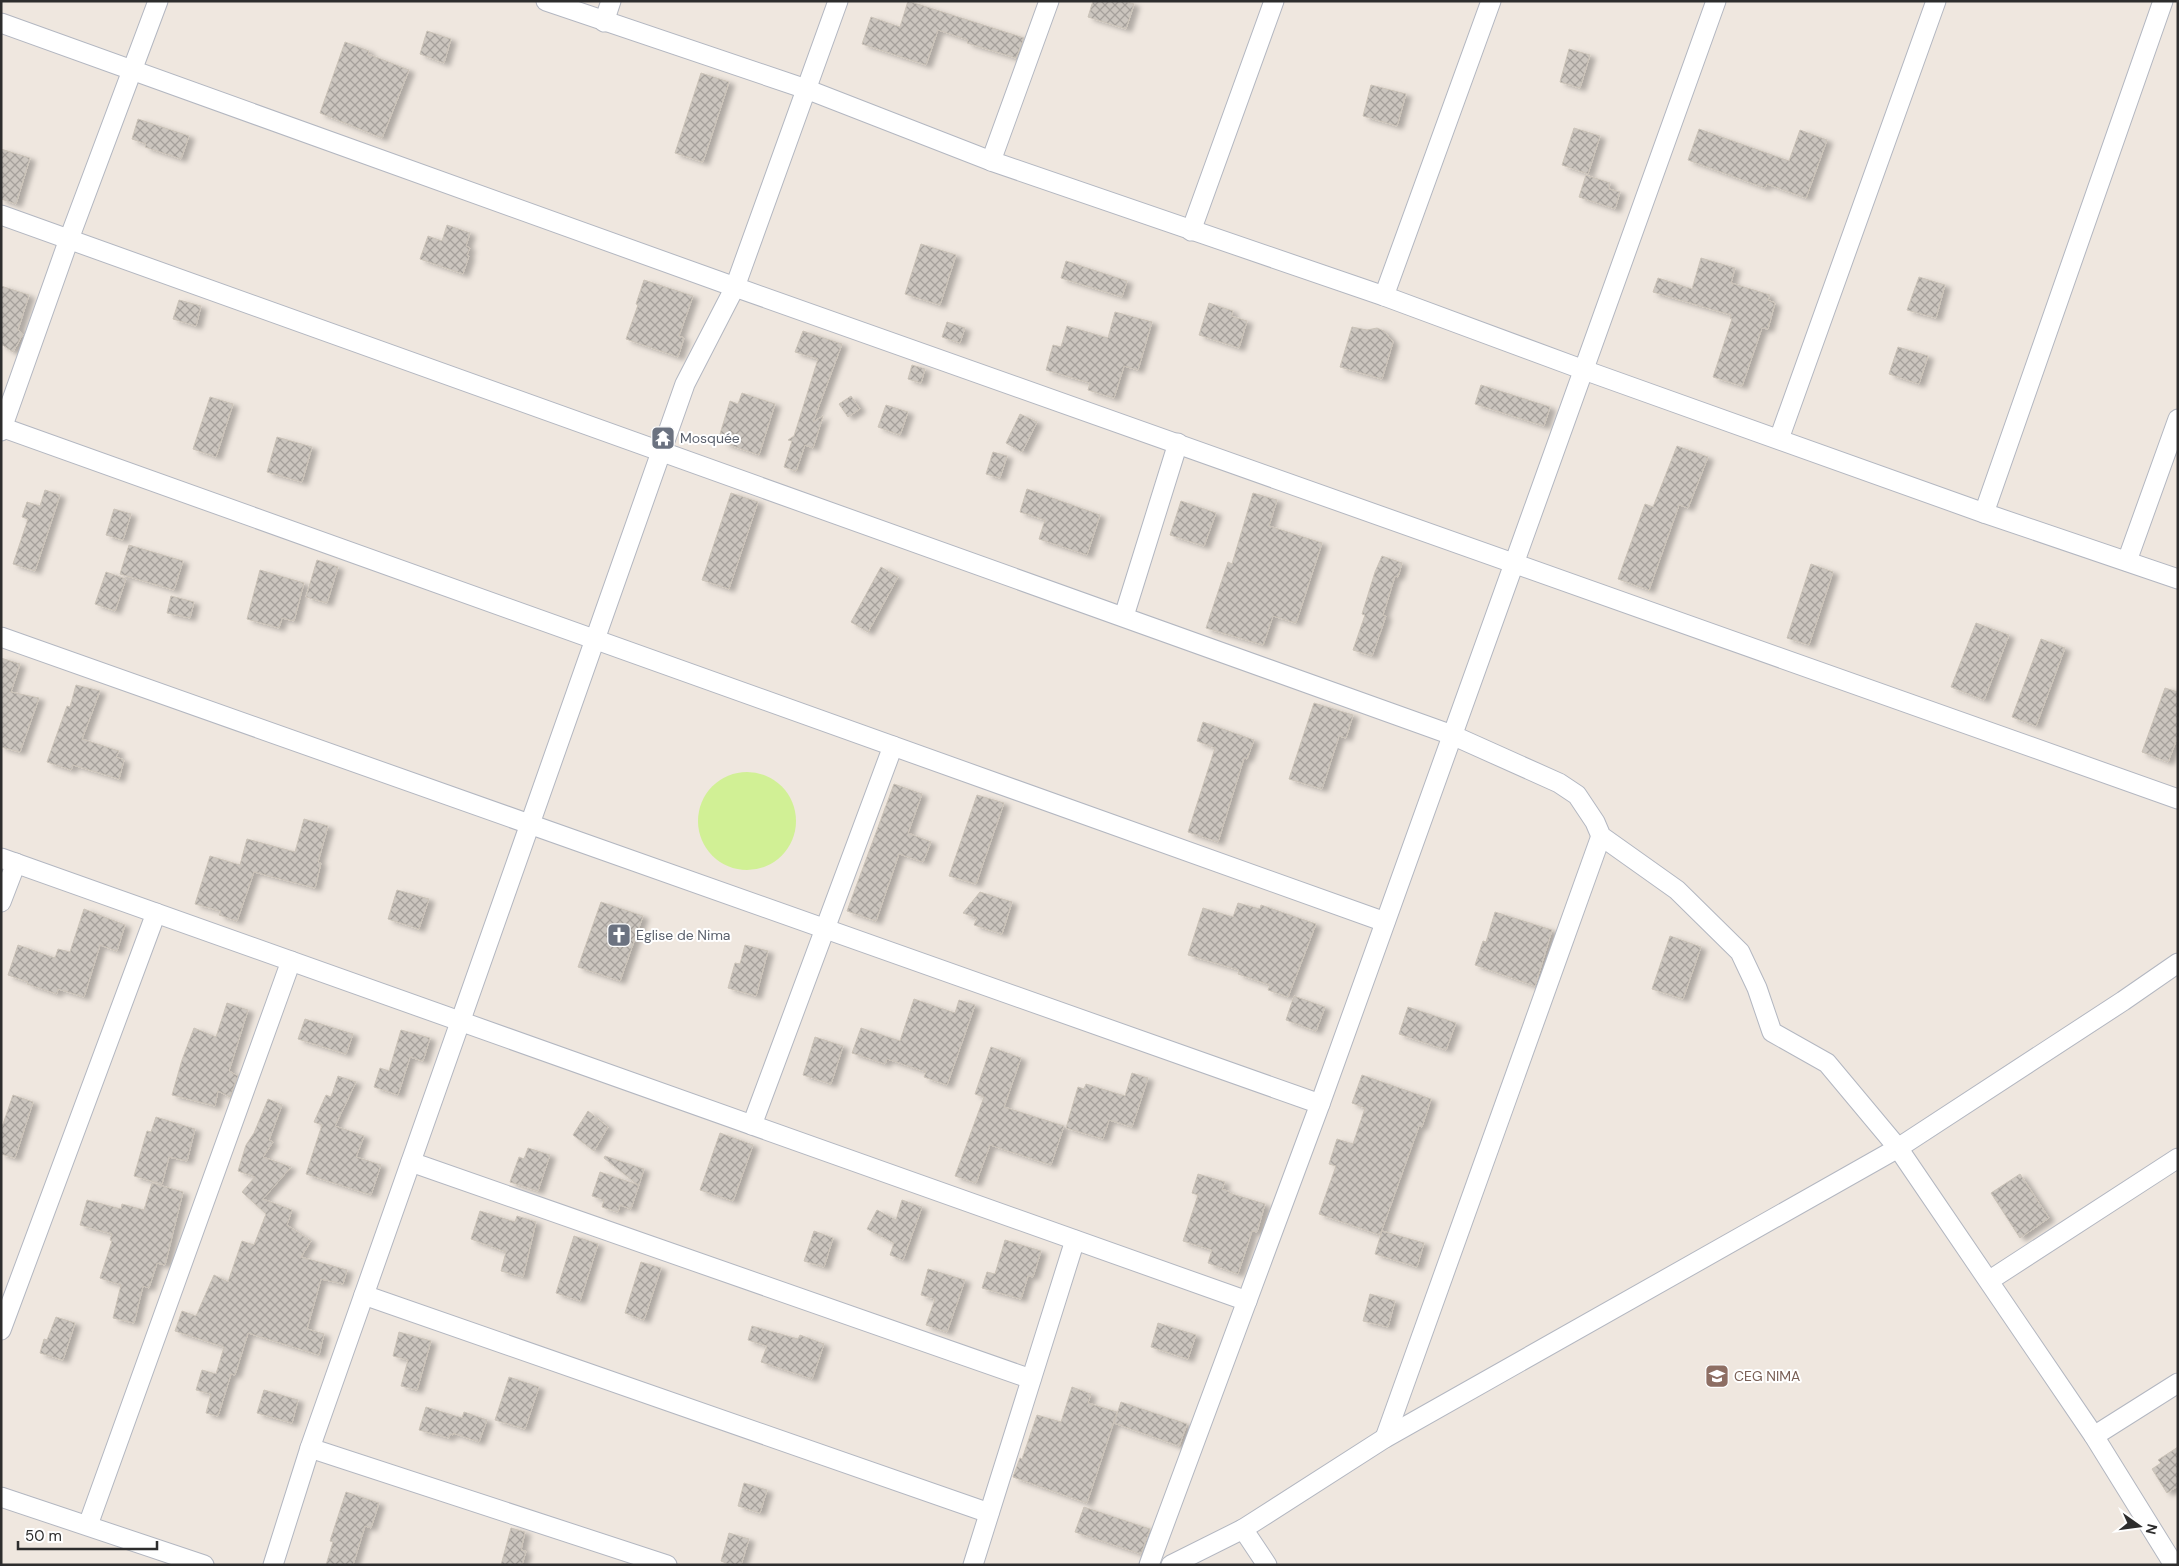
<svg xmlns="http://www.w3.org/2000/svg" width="2179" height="1566" viewBox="0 0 2179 1566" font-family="'DM Sans',sans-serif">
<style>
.pitch{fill:#d1f095}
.building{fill:url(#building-cross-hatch);stroke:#cbc3b8;filter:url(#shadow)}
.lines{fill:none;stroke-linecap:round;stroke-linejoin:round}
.minor-casing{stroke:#b3b7c1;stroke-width:21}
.minor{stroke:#fff;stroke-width:19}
.labels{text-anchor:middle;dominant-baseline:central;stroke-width:4;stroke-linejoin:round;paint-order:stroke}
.worship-label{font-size:14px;fill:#5b616d;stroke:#fff;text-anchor:start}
.education-label{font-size:14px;fill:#785e54;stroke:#fff;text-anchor:start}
</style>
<defs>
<pattern id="building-cross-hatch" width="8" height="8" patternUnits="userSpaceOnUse" patternTransform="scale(1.25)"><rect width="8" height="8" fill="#cbc5be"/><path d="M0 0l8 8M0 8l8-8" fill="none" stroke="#a5a09b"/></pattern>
<filter id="shadow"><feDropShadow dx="5.5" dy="3" stdDeviation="2.5" flood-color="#0004"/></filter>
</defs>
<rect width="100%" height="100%" fill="#efe7df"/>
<circle class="pitch" cx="747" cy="821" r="49"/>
<g class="building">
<polygon points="908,1 1024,38 1016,58 967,43 968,40 938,30 926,65 862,44 871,17 900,27"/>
<polygon points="1093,1 1124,1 1134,4 1126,29 1088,17"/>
<polygon points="427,31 451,39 444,63 420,54"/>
<polygon points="345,42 369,51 368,54 409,70 382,138 320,113"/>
<polygon points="1569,49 1590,55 1580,88 1560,82"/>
<polygon points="701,73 729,82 703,162 675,153"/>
<polygon points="1371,85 1406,94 1397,126 1363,116"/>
<polygon points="138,119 189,136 181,159 145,147 146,144 132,139"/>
<polygon points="1574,128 1600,136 1588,174 1562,165"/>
<polygon points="1699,129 1789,161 1800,130 1827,140 1806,198 1767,184 1765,188 1688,160"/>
<polygon points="1,149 30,158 16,204 1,199"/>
<polygon points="1586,175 1610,183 1609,189 1620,192 1615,209 1579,197"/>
<polygon points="447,225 470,233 466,246 470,248 467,255 469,256 463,274 420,259 428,236 442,241"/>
<polygon points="921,244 956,255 940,305 905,294"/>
<polygon points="1701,258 1735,268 1731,283 1770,295 1768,300 1775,303 1768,329 1762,328 1742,386 1713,377 1732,319 1730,318 1731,315 1653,292 1658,278 1692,289"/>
<polygon points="1066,261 1127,281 1122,297 1061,278"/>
<polygon points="1919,277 1945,285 1936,318 1907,310"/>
<polygon points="644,280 693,296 679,336 684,338 678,357 626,339 638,305 636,304"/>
<polygon points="1,286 29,295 18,330 23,334 13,352 1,344"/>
<polygon points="179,300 201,306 196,326 173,319"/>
<polygon points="1209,303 1233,311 1231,316 1247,321 1239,348 1199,335"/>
<polygon points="1115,312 1152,322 1138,370 1124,366 1114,398 1088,390 1090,383 1046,370 1053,345 1061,347 1067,326 1108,338"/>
<polygon points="947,322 965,328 960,343 942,337"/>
<polygon points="1352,327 1367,330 1377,328 1384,331 1393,342 1382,379 1340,367"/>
<polygon points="803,331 842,344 813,422 823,416 813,448 805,445 796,471 784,467 792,441 788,440 794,436 818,359 795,352"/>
<polygon points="1898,347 1928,356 1919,384 1889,374"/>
<polygon points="912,365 925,369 921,383 908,379"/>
<polygon points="1481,385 1550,407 1544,426 1475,404"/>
<polygon points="742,393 775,404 759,455 724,443 726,436 720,434 730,401 738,404"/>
<polygon points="851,396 860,409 848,417 839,404"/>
<polygon points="210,397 233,404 216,457 193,449"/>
<polygon points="886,405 908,412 900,435 878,427"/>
<polygon points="1020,414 1037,422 1022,452 1006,443"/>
<polygon points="277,437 312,447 302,482 267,472"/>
<polygon points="1677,446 1708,457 1688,508 1679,505 1649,590 1618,579 1645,504 1653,507"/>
<polygon points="993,452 1007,456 1000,478 986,474"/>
<polygon points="1027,489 1100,515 1087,555 1039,539 1045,520 1020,512"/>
<polygon points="45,490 60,495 35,571 13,564 28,519 22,517 27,502 40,506"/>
<polygon points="731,493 758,502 729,589 702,580"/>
<polygon points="1253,493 1277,500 1269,526 1322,543 1296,623 1273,616 1263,645 1206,628 1228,562 1232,564"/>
<polygon points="1181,501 1216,513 1204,546 1170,535"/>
<polygon points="114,509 131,514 123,540 106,535"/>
<polygon points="129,545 183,561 174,590 120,574"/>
<polygon points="1382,556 1402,563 1398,577 1395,576 1383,615 1386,616 1372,656 1353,650 1365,615 1362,614 1375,572"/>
<polygon points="317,560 338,567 327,603 306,597"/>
<polygon points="1811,564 1833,572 1809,645 1787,638"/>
<polygon points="881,567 898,577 868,632 851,622"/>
<polygon points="260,570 304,583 294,621 282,618 279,628 247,619"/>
<polygon points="106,572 126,579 115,611 95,604"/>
<polygon points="171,596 194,602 190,618 167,613"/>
<polygon points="1976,623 2009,635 1984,700 1951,687"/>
<polygon points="2041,639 2065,648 2036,726 2012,717"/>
<polygon points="1,658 20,664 11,692 39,698 20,752 1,747"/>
<polygon points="76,685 100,691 82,739 119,751 116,757 124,760 119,779 73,765 71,770 47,762 67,706 70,707"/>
<polygon points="2165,688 2178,692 2178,736 2168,762 2142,752"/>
<polygon points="1314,703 1353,715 1346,738 1339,736 1322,789 1289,779"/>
<polygon points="1203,722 1254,740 1247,759 1244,758 1218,842 1188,832 1215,748 1197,741"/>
<polygon points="894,784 922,794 908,833 931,842 923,862 899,854 876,921 847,911"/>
<polygon points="977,795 1004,803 976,884 949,876"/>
<polygon points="304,819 328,826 318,862 321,863 315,888 254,872 237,921 219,915 221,911 195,904 210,856 240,865 247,839 295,852"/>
<polygon points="397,890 429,899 419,929 388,919"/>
<polygon points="980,892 1012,902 1002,934 974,925 977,918 963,913"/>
<polygon points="601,902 643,916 620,981 578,967"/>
<polygon points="1238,903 1260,909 1261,905 1316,924 1288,997 1268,990 1270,985 1238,974 1239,970 1188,955 1203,908 1233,917"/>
<polygon points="84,909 125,925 117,951 100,945 84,997 58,989 57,994 27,984 28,982 8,975 18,945 55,958 58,949 70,952"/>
<polygon points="1495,912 1552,930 1535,986 1475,965 1483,941 1486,942"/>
<polygon points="1670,936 1701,947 1683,999 1652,989"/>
<polygon points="745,945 768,951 756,996 728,988 735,963 740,964"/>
<polygon points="1294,996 1325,1007 1316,1031 1286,1020"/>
<polygon points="914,999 955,1013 959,1000 975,1005 947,1085 924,1077 926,1072 887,1059 885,1064 852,1053 861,1028 900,1041"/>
<polygon points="227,1003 248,1010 229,1071 238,1076 230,1097 218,1091 215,1106 172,1095 182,1060 194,1028 216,1037"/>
<polygon points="1408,1007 1456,1023 1446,1050 1399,1034"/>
<polygon points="305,1019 353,1034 346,1054 298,1039"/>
<polygon points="401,1030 430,1038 423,1061 410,1057 398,1095 374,1087 380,1068 389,1071"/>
<polygon points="815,1037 843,1046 831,1084 803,1075"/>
<polygon points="991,1047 1021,1058 1004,1107 1064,1126 1051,1165 990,1145 976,1183 955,1176 984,1097 975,1094"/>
<polygon points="1132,1073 1148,1078 1132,1127 1109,1120 1103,1139 1066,1128 1078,1087 1084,1089 1086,1084 1125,1096"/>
<polygon points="1362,1075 1431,1099 1422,1127 1419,1126 1380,1235 1319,1214 1336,1166 1329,1164 1337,1139 1353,1144 1365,1108 1352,1103"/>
<polygon points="338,1076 356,1082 335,1126 364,1136 356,1157 381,1165 371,1195 306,1174 322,1125 314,1122 326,1095 331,1097"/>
<polygon points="13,1095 33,1102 15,1158 1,1154 1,1130"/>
<polygon points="268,1099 282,1105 269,1140 273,1142 263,1157 291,1167 263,1199 292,1210 287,1225 311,1241 301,1257 347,1270 343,1284 321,1279 307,1329 324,1334 319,1355 248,1333 235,1375 231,1374 218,1416 206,1413 211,1394 196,1390 202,1370 216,1374 224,1347 175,1331 182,1311 196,1316 214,1275 228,1282 242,1241 254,1245 266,1214 242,1192 255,1177 238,1171 246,1145 254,1133"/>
<polygon points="588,1111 608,1127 594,1151 573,1135"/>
<polygon points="156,1117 195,1129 187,1161 169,1157 162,1184 134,1176 147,1131 151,1132"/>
<polygon points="720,1133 753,1145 733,1201 700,1190"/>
<polygon points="528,1148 550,1155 538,1191 510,1182 519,1157 524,1159"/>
<polygon points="605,1156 644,1169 631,1209 620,1205 618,1212 602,1207 604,1200 592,1196 600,1172 638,1185 604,1158"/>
<polygon points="1198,1174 1225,1182 1222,1189 1230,1192 1229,1193 1265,1204 1257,1232 1252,1231 1238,1274 1208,1263 1212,1250 1183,1241 1198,1195 1192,1193"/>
<polygon points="2020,1174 2049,1218 2020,1238 1991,1193"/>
<polygon points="152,1183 183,1192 165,1265 157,1263 149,1288 143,1286 134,1323 113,1318 121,1285 100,1278 112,1241 110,1240 112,1234 80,1225 87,1200 121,1209 122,1204 144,1210"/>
<polygon points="902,1200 922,1207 903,1260 890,1255 894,1243 867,1229 877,1210 896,1220"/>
<polygon points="480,1211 515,1222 517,1216 536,1222 523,1277 501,1271 506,1252 471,1239"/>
<polygon points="814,1231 833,1238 824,1267 804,1261"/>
<polygon points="1382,1231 1424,1243 1417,1267 1375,1254"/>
<polygon points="574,1236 598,1244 580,1301 556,1293"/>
<polygon points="1005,1240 1041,1251 1033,1277 1028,1276 1021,1299 982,1288 987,1272 995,1274"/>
<polygon points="641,1262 661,1268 644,1320 625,1313"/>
<polygon points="928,1269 965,1280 947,1332 926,1325 935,1299 921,1295"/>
<polygon points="1370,1294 1395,1301 1388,1327 1363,1321"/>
<polygon points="56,1317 75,1323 63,1360 40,1353 44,1339 47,1340"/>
<polygon points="1158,1323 1196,1335 1188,1359 1151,1347"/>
<polygon points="752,1326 798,1339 800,1335 824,1344 812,1379 761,1362 767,1346 748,1340"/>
<polygon points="399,1332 431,1341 417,1390 401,1386 408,1360 393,1356"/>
<polygon points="509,1377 539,1387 525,1429 495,1420"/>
<polygon points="1072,1387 1091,1394 1088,1403 1117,1412 1087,1503 1013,1477 1020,1458 1022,1459 1037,1415 1061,1422"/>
<polygon points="264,1390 298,1400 292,1423 257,1413"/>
<polygon points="1121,1402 1187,1424 1179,1446 1114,1423"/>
<polygon points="426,1407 462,1418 464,1412 487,1420 479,1442 453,1433 453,1435 450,1434 449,1438 419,1430"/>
<polygon points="2178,1447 2178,1486 2167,1493 2152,1469 2161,1463 2158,1460"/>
<polygon points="744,1483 767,1490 760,1513 738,1506"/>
<polygon points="346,1492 379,1503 371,1528 365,1526 353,1565 326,1565 333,1542 330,1541"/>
<polygon points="1084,1507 1150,1529 1141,1554 1075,1532"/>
<polygon points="511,1528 525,1532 521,1550 526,1551 522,1565 501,1565"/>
<polygon points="729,1533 749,1539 741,1565 731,1565 721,1561"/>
</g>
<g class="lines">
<g class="minor-casing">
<g id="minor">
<polyline points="546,1 806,89 991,161 1384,296 1584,370 1984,513 2178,579"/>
<polyline points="604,22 611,1"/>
<polyline points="1,23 735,287 2178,799"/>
<polyline points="991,161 1049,1"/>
<polyline points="1,215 1452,735 1559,783 1577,795 1595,822 1601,836 1677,890 1740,952 1757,988 1772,1032 1827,1063 1898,1148 2094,1436 2174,1565"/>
<polyline points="1191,231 1274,1"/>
<polyline points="1384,296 1491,1"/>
<polyline points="1,427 1385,922"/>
<polyline points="1,431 69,239 158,1"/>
<polyline points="1779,439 1936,1"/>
<polyline points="1984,513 2163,1"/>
<polyline points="2127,561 2178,419"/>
<polyline points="1124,616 1178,443"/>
<polyline points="1,637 1320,1104"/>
<polyline points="1,858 1247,1301"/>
<polyline points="1,902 16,863"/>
<polyline points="752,1125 893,746"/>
<polyline points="411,1162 1031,1379"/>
<polyline points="1990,1280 2178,1158"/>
<polyline points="364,1295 989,1513"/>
<polyline points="1,1330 156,913"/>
<polyline points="2094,1436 2178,1383"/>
<polyline points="1385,1438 1601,836"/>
<polyline points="310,1448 667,1565"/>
<polyline points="1,1497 204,1565"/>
<polyline points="88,1525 291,961"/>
<polyline points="1243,1529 1267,1565"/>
<polyline points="273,1565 310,1448 685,384 735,287 838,1"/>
<polyline points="973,1565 1075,1240"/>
<polyline points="1149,1565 1320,1104 1716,1"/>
<polyline points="1171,1565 1243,1529 1385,1438 1898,1148 2123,1001 2178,963"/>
</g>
</g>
<use href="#minor" class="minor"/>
</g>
<defs>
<g id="temple-square" transform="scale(1.25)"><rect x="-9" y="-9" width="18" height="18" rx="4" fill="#6b7280" stroke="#fff"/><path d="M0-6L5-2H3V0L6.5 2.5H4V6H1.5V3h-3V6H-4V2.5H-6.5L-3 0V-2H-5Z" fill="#fff"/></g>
<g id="church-square" transform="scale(1.25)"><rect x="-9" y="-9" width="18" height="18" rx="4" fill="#6b7280" stroke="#fff"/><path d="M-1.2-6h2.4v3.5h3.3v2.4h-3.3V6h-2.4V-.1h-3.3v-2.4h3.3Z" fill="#fff"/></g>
<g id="school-square" transform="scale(1.25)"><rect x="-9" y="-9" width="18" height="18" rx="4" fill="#8d6e63" stroke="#fff"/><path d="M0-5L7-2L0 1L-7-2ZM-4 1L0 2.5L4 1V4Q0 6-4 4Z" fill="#fff"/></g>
</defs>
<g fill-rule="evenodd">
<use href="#temple-square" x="663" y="438"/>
<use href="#church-square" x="619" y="935"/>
<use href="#school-square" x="1717" y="1376"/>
</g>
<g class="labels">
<g class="worship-label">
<text x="680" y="438">Mosquée</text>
<text x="636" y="935">Eglise de Nima</text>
</g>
<g class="education-label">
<text x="1734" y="1376">CEG NIMA</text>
</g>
</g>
<rect width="2179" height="1566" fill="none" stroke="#2d2d2d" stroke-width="5"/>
<g transform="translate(2139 1526) rotate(104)" stroke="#ffffff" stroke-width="4" paint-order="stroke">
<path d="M0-4L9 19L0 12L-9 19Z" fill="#2d2d2d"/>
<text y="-8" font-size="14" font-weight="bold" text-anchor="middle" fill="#2d2d2d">N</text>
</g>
<path d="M18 1541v8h139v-8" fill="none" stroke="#2d2d2d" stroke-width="2.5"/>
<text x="25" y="1541" font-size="15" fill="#2d2d2d" stroke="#ffffff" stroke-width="4" paint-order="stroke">50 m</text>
</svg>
